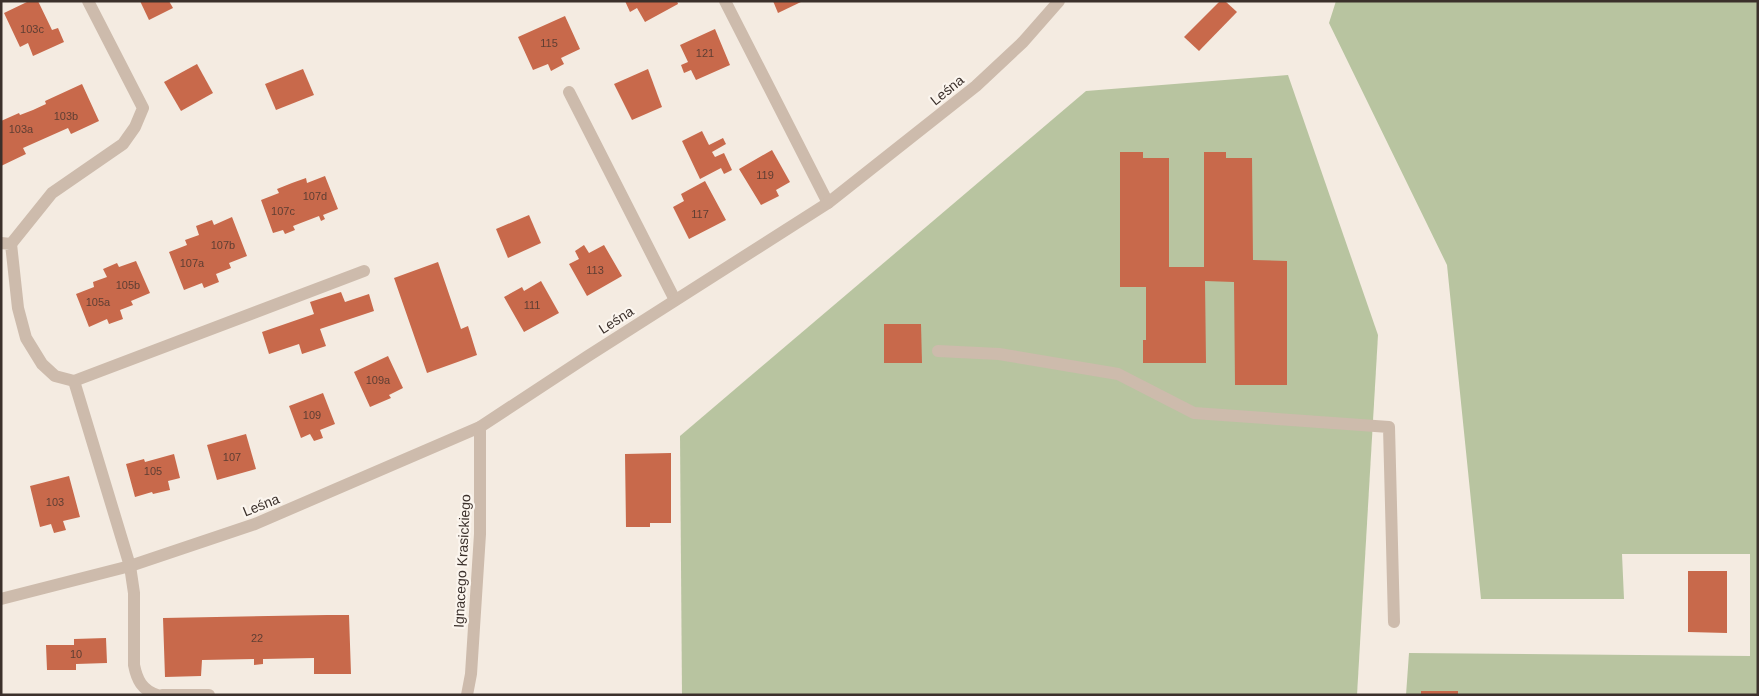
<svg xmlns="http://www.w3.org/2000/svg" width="1759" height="696" viewBox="0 0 1759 696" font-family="Arial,sans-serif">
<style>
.green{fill:#b8c4a0}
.building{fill:#c8694b}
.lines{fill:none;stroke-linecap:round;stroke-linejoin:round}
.service{stroke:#cdbbac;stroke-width:12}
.minor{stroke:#cdbbac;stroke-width:12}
.labels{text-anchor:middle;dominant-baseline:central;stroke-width:4.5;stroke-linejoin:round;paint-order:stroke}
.number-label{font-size:11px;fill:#5e3e33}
.street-label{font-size:14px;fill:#3b302b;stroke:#fbf5ee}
</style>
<rect width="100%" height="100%" fill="#f4ebe1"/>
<g class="green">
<polygon points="1336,1 1758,1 1758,695 1406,695 1409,653 1750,656 1750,554 1622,554 1624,599 1481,599 1447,265 1329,23"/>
<polygon points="1288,75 1378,335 1357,695 682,695 680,436 1086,91"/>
</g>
<g class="building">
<polygon points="29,1 38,1 52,30 58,28 64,42 33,56 28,43 20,47 4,13"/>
<polygon points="140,1 169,1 173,8 149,20"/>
<polygon points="625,1 677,1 678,4 645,22 637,8 630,12"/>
<polygon points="773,1 803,1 778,13"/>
<polygon points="1220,1 1225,1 1237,12 1199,51 1184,37"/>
<polygon points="565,16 580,49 561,58 564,64 551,71 548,64 533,70 518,37"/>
<polygon points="715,29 730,65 696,80 691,70 684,73 681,65 688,62 680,45"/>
<polygon points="197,64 213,93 181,111 164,82"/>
<polygon points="303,69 314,95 276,110 265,84"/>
<polygon points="648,69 662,107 632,120 614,84"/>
<polygon points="82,84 99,121 71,134 68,128 23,148 26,154 1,166 1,121 19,113 20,115 33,110 46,104 45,101"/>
<polygon points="702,131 709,145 723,138 726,144 712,152 715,157 724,153 732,170 724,174 721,168 700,179 682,141"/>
<polygon points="772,150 790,182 776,190 779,196 761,205 739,169"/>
<polygon points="1120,152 1143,152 1143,158 1169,158 1169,267 1204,267 1204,152 1226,152 1226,158 1252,158 1253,260 1287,261 1287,385 1235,385 1234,282 1205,281 1206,363 1143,363 1143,340 1146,340 1146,287 1120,287"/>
<polygon points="325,176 338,209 323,215 325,219 321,221 319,216 293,226 295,230 285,234 283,230 273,233 261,200 279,193 277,189 292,183 306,178 307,183"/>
<polygon points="705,181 726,220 689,239 673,207 684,201 681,194"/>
<polygon points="529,215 541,243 508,258 496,229"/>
<polygon points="232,217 247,256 229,263 231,268 216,274 219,282 204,288 202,283 184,290 169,252 187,245 185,240 199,235 196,226 212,220 214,225"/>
<polygon points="584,245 589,253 604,245 622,276 587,296 569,264 579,259 575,251"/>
<polygon points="136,261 150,293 131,301 133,305 120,310 123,319 109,324 107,319 89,327 76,294 94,287 93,282 107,277 103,269 117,263 119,267"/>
<polygon points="438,262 461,329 468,326 477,355 427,373 394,278"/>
<polygon points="541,281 559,313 524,332 504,297 522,287 524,291"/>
<polygon points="341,292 345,302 369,294 374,311 320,329 326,346 302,354 299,344 269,354 262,332 314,314 310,302"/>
<polygon points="884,324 921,324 922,363 884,363"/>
<polygon points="388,356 403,388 389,395 391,398 370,407 354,372"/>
<polygon points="323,393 335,424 320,430 323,438 314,441 310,434 301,438 289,406"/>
<polygon points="246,434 256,469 217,480 207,445"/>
<polygon points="671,453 671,523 650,523 650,527 626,527 625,454"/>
<polygon points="174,454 180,478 168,481 170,490 153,494 152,492 135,497 126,464 144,459 145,462"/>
<polygon points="69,476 80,517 63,521 66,530 54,533 51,524 40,527 30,486"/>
<polygon points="1688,571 1727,571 1727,633 1688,632"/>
<polygon points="327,615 349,615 351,674 314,674 314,658 263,659 263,664 254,665 254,659 202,660 201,676 165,677 163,618"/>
<polygon points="106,638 107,663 76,664 76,670 47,670 46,645 74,645 74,639"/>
<rect x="1421" y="691" width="37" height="4"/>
</g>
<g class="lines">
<g class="service">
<polyline points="569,92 675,300"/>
<polyline points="11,244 52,193 123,144 135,127 143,108 88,1"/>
<polyline points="938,351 999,354 1118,374 1194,413 1389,427 1394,622"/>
<polyline points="74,381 364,271"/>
<path d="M130 566 134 593V665C137 680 142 690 157 695"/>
<polyline points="162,695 209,695"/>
</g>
<g class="minor">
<polyline points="725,1 828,203"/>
<polyline points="1,243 11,244 18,308 26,338 42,364 55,376 74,381 130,566"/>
<polyline points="1,599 130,566 255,524 480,427 588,356 828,203 976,86 1023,42 1059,1"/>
<polyline points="467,695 471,674 480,534 480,427"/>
</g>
</g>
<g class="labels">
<g class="number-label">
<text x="32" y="29">103c</text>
<text x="549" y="43">115</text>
<text x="705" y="53">121</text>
<text x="66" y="116">103b</text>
<text x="21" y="129">103a</text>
<text x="765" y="175">119</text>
<text x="315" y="196">107d</text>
<text x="283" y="211">107c</text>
<text x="700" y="214">117</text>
<text x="223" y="245">107b</text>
<text x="192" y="263">107a</text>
<text x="595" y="270">113</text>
<text x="128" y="285">105b</text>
<text x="98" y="302">105a</text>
<text x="532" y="305">111</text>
<text x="378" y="380">109a</text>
<text x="312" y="415">109</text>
<text x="232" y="457">107</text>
<text x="153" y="471">105</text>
<text x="55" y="502">103</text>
<text x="257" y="638">22</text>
<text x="76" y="654">10</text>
</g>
<g class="street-label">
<text transform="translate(947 90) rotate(-39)">Leśna</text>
<text transform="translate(616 320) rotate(-33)">Leśna</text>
<text transform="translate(261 505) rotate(-22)">Leśna</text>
<text transform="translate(462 561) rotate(-87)">Ignacego Krasickiego</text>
</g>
</g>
<rect width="1759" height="696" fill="none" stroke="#3b302b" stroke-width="5"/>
</svg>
